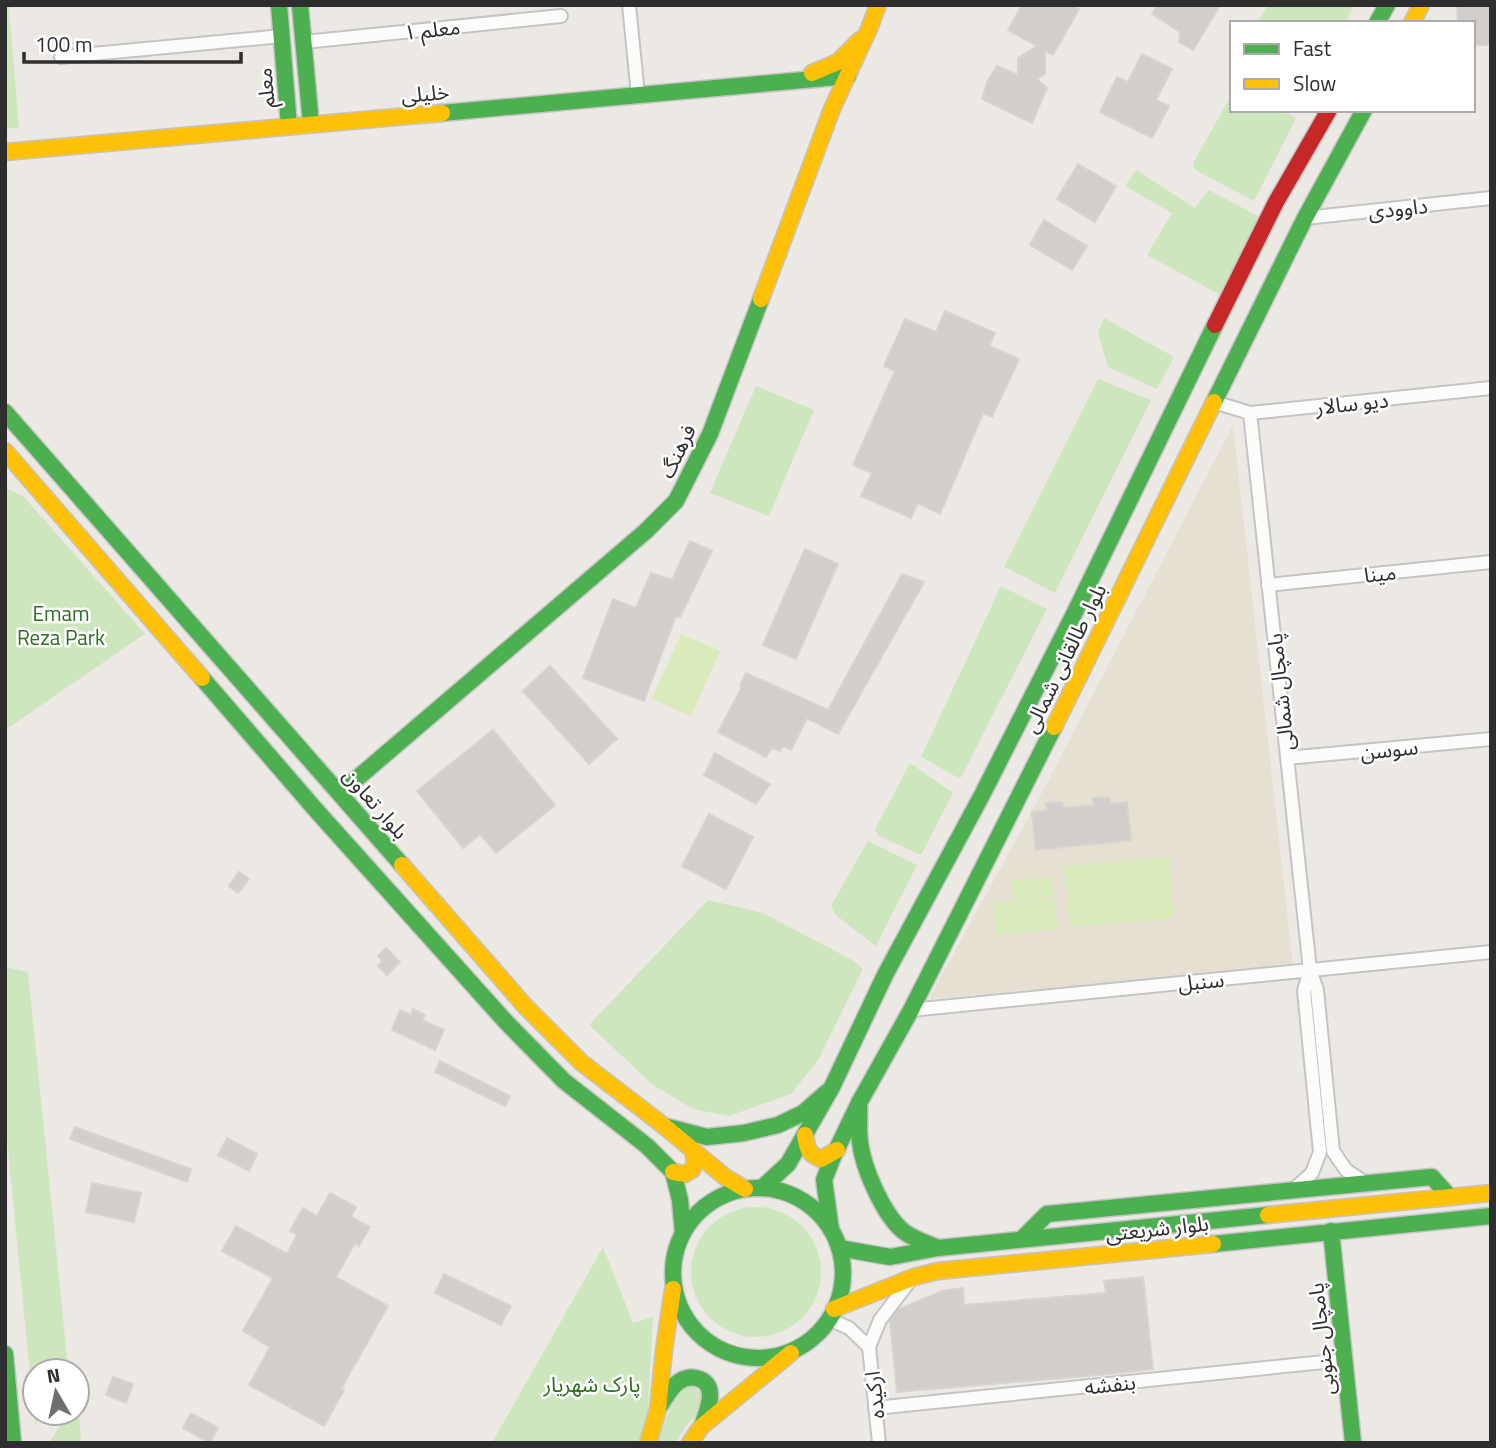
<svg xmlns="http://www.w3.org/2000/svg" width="1496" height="1448" viewBox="0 0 1496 1448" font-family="'Titillium Web','Noto Sans Arabic',sans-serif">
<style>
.education{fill:#e6e0d3}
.green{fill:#cee6be}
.pitch{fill:#d9eabb}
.building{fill:#d1cecb;stroke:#d7d4d0;stroke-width:2}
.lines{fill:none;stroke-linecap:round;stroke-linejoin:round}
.street-casing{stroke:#c5c4c5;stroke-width:16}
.fast-casing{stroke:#c5c4c5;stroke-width:19}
.slow-casing{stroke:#c5c4c5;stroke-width:19}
.jam-casing{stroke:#c5c4c5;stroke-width:19}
.street{stroke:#fcfcfb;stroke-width:12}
.fast{stroke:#4caf50;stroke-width:16}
.slow{stroke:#ffc107;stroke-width:16}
.jam{stroke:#c62828;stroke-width:16}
.labels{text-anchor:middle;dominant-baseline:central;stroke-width:5;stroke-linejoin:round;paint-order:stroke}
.street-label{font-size:21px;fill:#2e2e2e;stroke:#fff}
.park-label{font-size:21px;fill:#2c6e1b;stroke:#fff}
</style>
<rect width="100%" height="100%" fill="#ece8e4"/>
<polygon class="education" points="1233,425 1293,966 929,999 1046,785"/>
<g class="green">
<polygon points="5,5 30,5 9,8 19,127 5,129"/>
<polygon points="1268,5 1354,5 1345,23 1257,23"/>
<polygon points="1232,94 1232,110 1281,110 1296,118 1254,201 1195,170 1193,163"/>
<polygon points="1136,170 1195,208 1209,190 1262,218 1224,297 1147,255 1172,213 1125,186"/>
<polygon points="1104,318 1174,357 1157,389 1108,367 1098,333"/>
<polygon points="1098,379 1151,400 1055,593 1004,567"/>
<polygon points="756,386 814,410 769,516 710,493"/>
<polygon points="5,488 23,496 145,634 5,730"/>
<polygon points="1001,586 1047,609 960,779 921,757"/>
<polygon points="910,763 953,793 921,855 879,836 875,830"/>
<polygon points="868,841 917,865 876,946 836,915 831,906"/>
<polygon points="708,900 763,913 854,961 863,969 818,1060 791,1094 729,1116 693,1109 653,1085 589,1025"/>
<polygon points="5,967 28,972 68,1367 66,1371 35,1371 35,1413 43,1413 35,1426 5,1119"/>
<circle cx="756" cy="1272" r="65"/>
<polygon points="603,1247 633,1323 653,1317 647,1426 639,1443 492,1443"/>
<polygon points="691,1385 699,1390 703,1395 699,1412 686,1426 675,1443 654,1443 669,1412 673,1396"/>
<polygon points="78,1396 81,1443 49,1443 68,1413 77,1413"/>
</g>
<g class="pitch">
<polygon points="681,634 720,651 691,716 652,699"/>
<polygon points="1169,857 1174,918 1070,927 1064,866"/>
<polygon points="1051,877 1053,896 1014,900 1012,880"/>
<polygon points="1054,897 1057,929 996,935 993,904"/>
</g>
<g class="building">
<polygon points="1022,5 1072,5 1079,9 1053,55 1045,51 1045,74 1037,79 1047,88 1032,123 982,99 987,82 997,66 1018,75 1018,58 1037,46 1008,30"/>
<polygon points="1157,5 1220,5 1193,50 1179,42 1180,32 1152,14"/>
<polygon points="1457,5 1491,5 1491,45 1473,45 1473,23 1458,23"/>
<polygon points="1142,54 1172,69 1156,100 1169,106 1152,138 1100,112 1117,77 1128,82"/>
<polygon points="1078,164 1116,186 1095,222 1057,199"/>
<polygon points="1044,220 1087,246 1072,270 1030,245"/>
<polygon points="945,311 995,333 989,346 1019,359 992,417 983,413 940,514 918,503 911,518 861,496 872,473 853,465 895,371 884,366 905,319 936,332"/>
<polygon points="690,541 712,551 680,617 676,616 644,701 583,678 613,599 636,608 651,573 672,580"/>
<polygon points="805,549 838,564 796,659 763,645"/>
<polygon points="902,574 924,582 838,734 807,718 791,750 783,746 780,751 772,748 766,757 718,732 742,687 740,686 746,673 828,710"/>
<polygon points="550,666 617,739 589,764 523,691"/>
<polygon points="493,730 555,805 496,853 480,834 463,848 417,791"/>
<polygon points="715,753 770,784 756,804 704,775"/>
<polygon points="1109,797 1110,804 1127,802 1131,840 1036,850 1032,812 1047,810 1046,803 1062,802 1063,808 1094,805 1093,798"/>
<polygon points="709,814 753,837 726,889 682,866"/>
<polygon points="239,872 249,879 238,893 229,886"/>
<polygon points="386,948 400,962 387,975 378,966 383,961 378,956"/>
<polygon points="413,1009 425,1015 422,1020 444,1030 435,1050 392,1030 400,1010 411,1015"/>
<polygon points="440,1061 510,1096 505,1106 435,1072"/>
<polygon points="75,1127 191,1169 187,1182 70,1139"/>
<polygon points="227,1138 257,1154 249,1171 218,1155"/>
<polygon points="92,1183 141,1193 134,1222 86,1212"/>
<polygon points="330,1193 356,1207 351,1217 370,1227 359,1246 355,1243 336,1277 388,1306 341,1389 344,1390 324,1426 249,1385 270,1347 243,1331 273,1278 222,1251 236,1226 287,1254 297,1235 290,1231 303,1208 317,1216"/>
<polygon points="444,1274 511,1306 501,1325 435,1293"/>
<polygon points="1143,1277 1153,1369 1110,1374 897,1392 890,1321 899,1309 945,1290 963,1288 964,1305 1106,1293 1104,1281"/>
<polygon points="113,1377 133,1384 126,1403 106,1395"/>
<polygon points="191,1413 218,1428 210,1443 183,1428"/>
</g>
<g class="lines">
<g class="street-casing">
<g id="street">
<polyline points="629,5 638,95"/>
<polyline points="304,42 561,16"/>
<polyline points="61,57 282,36"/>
<polyline points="1305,218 1491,198"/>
<polyline points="1214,402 1250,413 1491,388"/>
<polyline points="1250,413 1310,970 1317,990 1333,1151 1346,1170 1367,1184"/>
<polyline points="1268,585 1491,562"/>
<polyline points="1287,758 1491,739"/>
<polyline points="911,1010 1491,952"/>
<polyline points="1292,1191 1312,1173 1320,1152 1304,991 1310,970"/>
<polyline points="829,1319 849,1328 869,1347"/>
<polyline points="875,1408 1344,1360"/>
<polyline points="879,1443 869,1347 880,1320 912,1278"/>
</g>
</g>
<g class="fast-casing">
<g id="fast">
<polyline points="279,5 289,126"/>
<polyline points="300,5 311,124"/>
<polyline points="1377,23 1387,5"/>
<polyline points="442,113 848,76"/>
<polyline points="1214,402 1305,218 1364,110"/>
<polyline points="5,412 402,865"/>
<polyline points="202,678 315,809 506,1022 564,1081 647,1146 673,1172 680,1200 683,1233"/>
<polyline points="340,793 646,531 676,501 710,434 761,299"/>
<path d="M859 1103C860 1116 858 1129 860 1142 863 1168 883 1214 903 1231 913 1239 927 1243 938 1248"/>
<polyline points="668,1127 707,1137 744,1133 778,1125 803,1113 827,1092"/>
<polyline points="762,1188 788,1164 832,1087 885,975 982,795 1075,612 1215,325"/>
<circle cx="758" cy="1273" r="85"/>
<polyline points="831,1230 824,1180 833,1157 859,1103 911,1010 1054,727"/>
<polyline points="1331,1231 1353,1443"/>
<polyline points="1022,1239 1047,1214 1432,1177 1450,1197"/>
<polyline points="1213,1244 1491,1216"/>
<polyline points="839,1248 890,1257 938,1248 1268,1215"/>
<polyline points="5,1354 13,1443"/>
<path d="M659 1407C665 1399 671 1386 680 1381 685 1378 691 1377 696 1378 720 1383 707 1412 702 1426"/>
</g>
</g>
<g class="slow-casing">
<g id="slow">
<polyline points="1412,23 1421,5"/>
<polyline points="812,73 838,62 860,40"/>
<polyline points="5,152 442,113"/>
<polyline points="761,299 832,109 869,29 878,5"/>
<polyline points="5,451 202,678"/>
<polyline points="1054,727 1214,402"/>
<polyline points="402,865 525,1006 582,1063 664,1126 725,1177 745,1189"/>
<path d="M805 1135C807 1148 808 1154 821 1159L837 1150"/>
<polyline points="673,1172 685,1174 692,1170 695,1162 693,1150"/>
<polyline points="1268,1215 1491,1193"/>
<polyline points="834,1309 914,1277 938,1271 1213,1244"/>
<polyline points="648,1443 658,1409 664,1350 673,1289"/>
<polyline points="690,1443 701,1427 791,1353"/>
</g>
</g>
<g class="jam-casing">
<polyline id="jam" points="1215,325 1276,202 1329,110"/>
</g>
<use href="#street" class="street"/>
<use href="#fast" class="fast"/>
<use href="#slow" class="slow"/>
<use href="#jam" class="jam"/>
</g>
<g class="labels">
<g class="street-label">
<text transform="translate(432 29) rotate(-6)">معلم ۱</text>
<text transform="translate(265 88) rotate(-95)">معلم</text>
<text transform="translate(425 93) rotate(-5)">خلیلی</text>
<text transform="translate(1398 208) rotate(-6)">داوودی</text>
<text transform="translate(1352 403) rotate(-6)">دیو سالار</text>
<text transform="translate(677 451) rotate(-64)">فرهنگ</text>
<text transform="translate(1380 573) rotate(-6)">مینا</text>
<text transform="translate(1064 658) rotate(-64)">بلوار طالقانی شمالی</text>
<text transform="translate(1280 692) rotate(-96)">پامچال شمالی</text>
<text transform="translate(1389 749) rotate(-6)">سوسن</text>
<text transform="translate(376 803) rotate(49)">بلوار تعاون</text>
<text transform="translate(1201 981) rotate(-6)">سنبل</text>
<text transform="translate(1157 1228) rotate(-6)">بلوار شریعتی</text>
<text transform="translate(1321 1339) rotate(-96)">پامچال جنوبی</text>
<text transform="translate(1110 1384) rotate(-6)">بنفشه</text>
<text transform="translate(874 1395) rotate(-96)">ارکیده</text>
</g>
<g class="park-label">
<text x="61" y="613">Emam<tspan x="61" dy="24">Reza Park</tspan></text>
<text x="592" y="1384">پارک شهریار</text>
</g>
</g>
<rect width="1496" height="1448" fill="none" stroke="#2e2e2e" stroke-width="14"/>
<rect x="1230" y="21" width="245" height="91" fill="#ffffff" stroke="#ababab" stroke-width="2"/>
<rect x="1244" y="44" width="35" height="10" fill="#4caf50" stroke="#ababab" stroke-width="2"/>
<text x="1293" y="56" font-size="21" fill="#2e2e2e">Fast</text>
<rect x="1244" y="79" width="35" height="10" fill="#ffc107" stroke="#ababab" stroke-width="2"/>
<text x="1293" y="91" font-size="21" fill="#2e2e2e">Slow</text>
<g transform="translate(56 1392) rotate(351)"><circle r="33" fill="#ffffff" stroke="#ababab" stroke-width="2"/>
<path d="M0-5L12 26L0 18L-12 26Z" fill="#706f6e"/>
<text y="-10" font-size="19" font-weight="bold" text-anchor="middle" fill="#2e2e2e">N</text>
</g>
<path d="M24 52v10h217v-10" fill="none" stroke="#2e2e2e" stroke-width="3.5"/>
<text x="35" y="52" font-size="21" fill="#2e2e2e" stroke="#ffffff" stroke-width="5" paint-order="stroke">100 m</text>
</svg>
